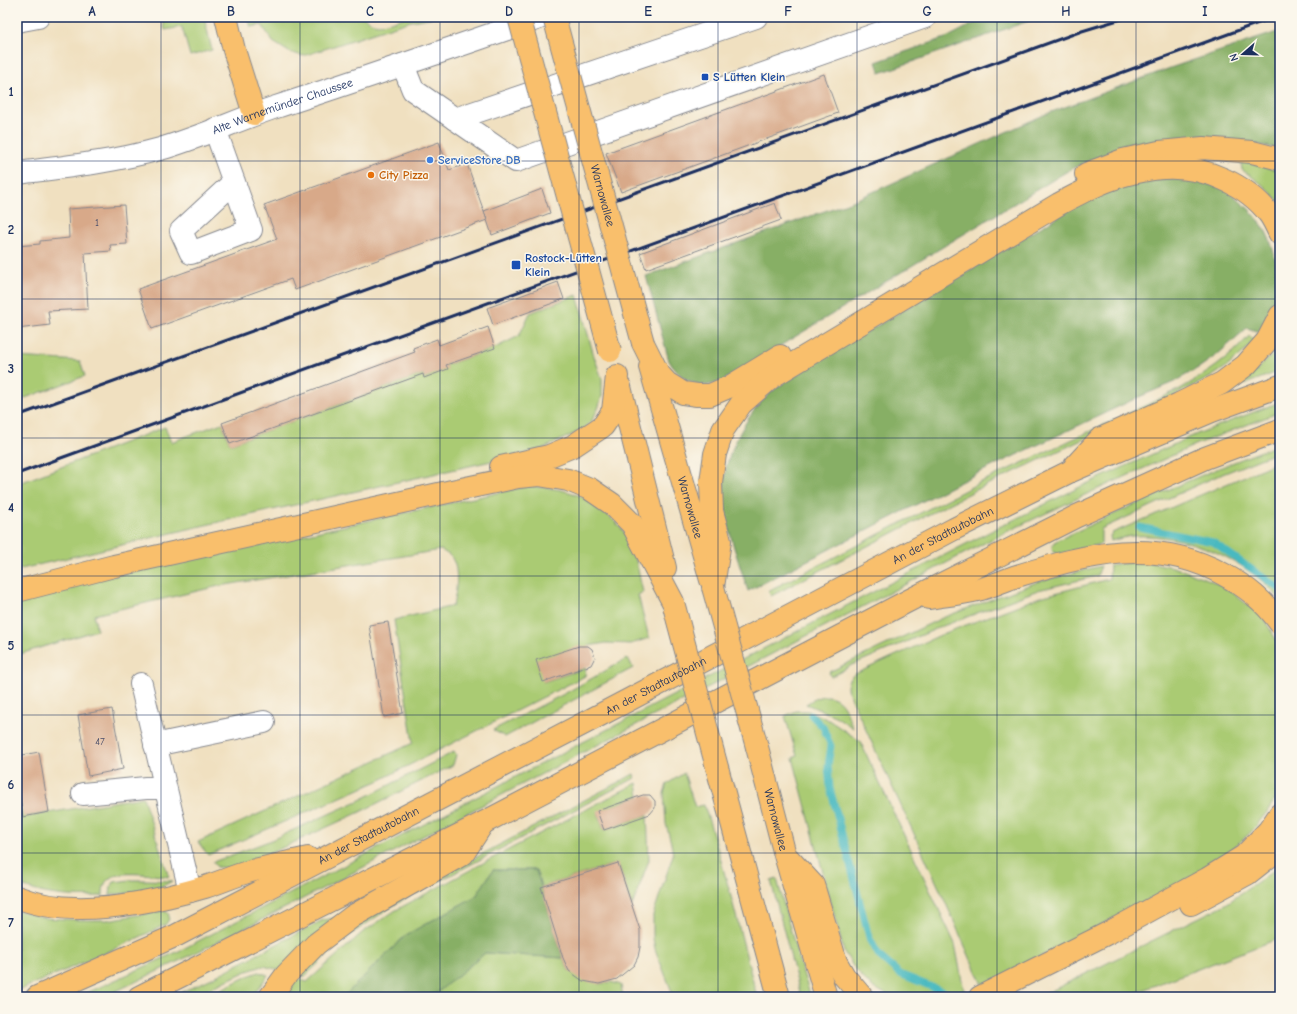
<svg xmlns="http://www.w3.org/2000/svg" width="1297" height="1014" viewBox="0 0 1297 1014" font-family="'Comic Neue',sans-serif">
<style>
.green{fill:#aacb73;stroke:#627d68}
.forest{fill:#87af65;stroke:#516f62}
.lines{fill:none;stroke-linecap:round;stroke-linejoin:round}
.stream{stroke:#4ab9c0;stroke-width:7}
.building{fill:#d8a989}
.minor-casing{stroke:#86888f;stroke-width:24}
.highway-casing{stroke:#86888f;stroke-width:24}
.minor{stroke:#fff;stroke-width:22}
.highway{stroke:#f9bf6c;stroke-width:22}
.rail{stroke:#1b2f5e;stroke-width:3}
.highway-bridge-casing{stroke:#86888f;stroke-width:24;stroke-linecap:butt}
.highway-bridge{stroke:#f9bf6c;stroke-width:22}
.grid{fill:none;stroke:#1b2f5e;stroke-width:1;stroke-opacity:0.55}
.transit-dot{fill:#1a4fb4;stroke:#fbf7ec;stroke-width:1.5}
.shop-dot{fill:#3f7fe0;stroke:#fbf7ec;stroke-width:1.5}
.food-dot{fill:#e8710a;stroke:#fbf7ec;stroke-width:1.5}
.labels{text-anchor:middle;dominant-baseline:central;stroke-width:3;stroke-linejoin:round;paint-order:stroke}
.number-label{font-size:10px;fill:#4a4e69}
.transit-label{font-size:12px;font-weight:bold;fill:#164399;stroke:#fbf7ec;text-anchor:start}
.street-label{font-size:12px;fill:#1b2f5e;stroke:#fbf7ec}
.shop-label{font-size:12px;font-weight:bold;fill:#366cbe;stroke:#fbf7ec;text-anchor:start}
.food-label{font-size:12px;font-weight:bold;fill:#c56008;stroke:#fbf7ec;text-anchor:start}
.neatline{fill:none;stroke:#1b2f5e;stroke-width:1.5}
.grid-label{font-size:13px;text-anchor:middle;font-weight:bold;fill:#1b2f5e}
</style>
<rect width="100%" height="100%" fill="#fbf7ec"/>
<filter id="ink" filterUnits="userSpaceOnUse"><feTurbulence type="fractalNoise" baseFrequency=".025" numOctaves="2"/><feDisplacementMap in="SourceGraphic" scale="8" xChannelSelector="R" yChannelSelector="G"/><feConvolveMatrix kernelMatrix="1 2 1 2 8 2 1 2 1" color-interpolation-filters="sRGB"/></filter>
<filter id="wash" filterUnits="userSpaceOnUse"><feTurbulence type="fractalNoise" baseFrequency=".012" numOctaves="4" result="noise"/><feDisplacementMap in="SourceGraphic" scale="16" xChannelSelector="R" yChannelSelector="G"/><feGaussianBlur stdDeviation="0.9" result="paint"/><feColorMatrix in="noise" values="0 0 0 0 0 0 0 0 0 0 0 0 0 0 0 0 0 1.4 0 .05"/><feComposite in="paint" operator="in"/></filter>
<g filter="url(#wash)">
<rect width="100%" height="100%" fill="#f0e0c0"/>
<g class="green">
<polygon points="162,17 204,17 212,50 190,56 182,27 165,30"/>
<path d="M248 17H364C378 30 391 21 406 17 415 15 426 17 435 17L411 21 303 56 289 52 273 42 262 25 251 27Z"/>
<path d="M1246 162 1280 171V204C1270 189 1257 180 1242 170L1241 163Z"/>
<polygon points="577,295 594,356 602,379 602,396 598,409 591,422 582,430 542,449 514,456 201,526 17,570 17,484 165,427 171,442 222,423 230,444 423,374 424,378 447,368 446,365 495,348 519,336 530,313"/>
<path d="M1249 336 1254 340 1245 351 1229 365 1211 377 1143 411 978 489 771 596 768 591 977 484 1180 389C1206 374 1229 359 1249 336Z"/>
<polygon points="1274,353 1280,356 1280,371 1232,389 1257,370"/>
<polygon points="17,357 80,361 85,376 17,401"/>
<polygon points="1280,402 1280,412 1200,443 1089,493 1000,535 287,907 185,958 104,997 78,997 177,952 993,530 1084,485 1197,434"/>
<path d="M1280 444V451L1215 477 1101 529V544L1058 554 1053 552 1052 548 1054 542C1128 507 1203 473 1280 444Z"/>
<path d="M1280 461V599C1246 558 1185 533 1132 536 1125 537 1118 539 1111 541L1110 536 1112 533Z"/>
<path d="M529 486C564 489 584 492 610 517 619 525 627 535 632 547 637 561 639 577 643 592L638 595 649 638 631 644 606 643 588 646 543 682 586 668 585 676 380 780 208 855 198 842 413 743 394 620 453 606C456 592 460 571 452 558 450 555 444 552 441 550L219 586 94 615 97 630 17 655V601L34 593Z"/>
<path d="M1133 562 1153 563 1173 567 1210 580 1230 591 1262 616 1280 646V791L1267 812 1251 832 1229 852 1189 878 983 987 940 890 847 689C847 681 849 678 855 674L945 633 1040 597 1109 579 1110 565Z"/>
<polygon points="1101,566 1097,576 1038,590 943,626 852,665 831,677 829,672 942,618 1037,582"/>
<polygon points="628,658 633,668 505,737 493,730 564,694"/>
<path d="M823 696C844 695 846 712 853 728L837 717 806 704 816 698Z"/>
<polygon points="796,711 808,711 827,719 860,741 955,944 965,996 891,997 873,987 862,977 853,966 844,952 793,758 797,756 785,716"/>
<polygon points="454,752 456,755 453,765 360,812 273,852 231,868 217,867 213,862 269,841 360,800"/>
<polygon points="684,773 695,807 704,805 716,843 732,900 757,997 674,997 655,949 653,938 653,915 673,855 671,843 666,824 664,793 667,784"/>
<polygon points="634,774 635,778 394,905 344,939 304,977 301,976 322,949 378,909"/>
<polygon points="637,783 639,796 597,812 604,830 647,815 649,860 632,906 618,863 541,887 536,870 493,870 476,896 406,935 343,997 270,997 286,975 276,969 263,966 247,971 191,997 172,997 214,977 323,920 353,916 287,975 307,982 363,932 396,910 487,861"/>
<path d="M17 784 24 817 143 797 169 877C154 876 110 866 104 886 103 889 103 893 103 896 71 897 47 897 17 884Z"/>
<polygon points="1280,864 1280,938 1124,997 1039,997 1226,904 1269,874"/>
<polygon points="777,879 799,961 811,997 801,997 771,881"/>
<path d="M147 880 172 881C154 893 130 892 110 895L111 887 114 882 130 880Z"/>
<path d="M17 910 45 918 82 920H107L162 911 167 912C171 917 169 920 165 925L110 951 17 991Z"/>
<polygon points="485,953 563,958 569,971 599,984 611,982 621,985 623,997 432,997"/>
<polygon points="259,972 268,975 252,997 205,997 248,976"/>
</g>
<g class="forest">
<polygon points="986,17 1040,17 880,73 876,62 948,37"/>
<path d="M1280 31V149C1254 144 1225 137 1198 136 1191 136 1184 138 1177 138 1138 143 1106 153 1071 169L724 380C719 382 714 384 708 385 690 386 678 375 669 361L646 276 855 200 1046 114 1173 67Z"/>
<path d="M1157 177C1179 179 1201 180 1221 188 1229 191 1237 198 1243 204 1276 230 1284 275 1270 313 1267 319 1263 326 1260 332L1247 328 1217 355 1200 367 1174 382 1139 397 972 476 748 591C736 553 716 504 727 464 735 438 750 411 770 393 778 386 787 381 795 376 821 358 848 343 875 327 941 287 1008 247 1074 207L1119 186Z"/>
<polygon points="493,870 536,870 563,958 485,953 432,997 343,997 406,935 476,896"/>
</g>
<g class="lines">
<g class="stream">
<polyline points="1139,527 1213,542 1280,589"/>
<polyline points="811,715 823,727 831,746 828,765 830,788 869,937 879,956 900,974 949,994"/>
</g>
</g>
<g id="blocks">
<g class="building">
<polygon points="824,74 838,113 621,192 606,153"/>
<polygon points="439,142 449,170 467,164 487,220 295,290 291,279 152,329 138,289 277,239 264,205"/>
<polygon points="542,189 550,213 492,235 484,211"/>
<polygon points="775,203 781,220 646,269 640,253"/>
<polygon points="124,205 127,244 110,245 111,251 85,253 88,309 48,311 50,325 17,329 17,246 40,244 40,241 69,238 68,209"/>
<polygon points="558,282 564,299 493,325 487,308"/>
<polygon points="488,327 495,348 446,365 448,369 424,378 423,374 230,444 222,423 415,352 413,348 437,339 439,345"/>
<polygon points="388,622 403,713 384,717 369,625"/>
<polygon points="579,646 588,646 592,649 595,657 591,665 543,682 536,660"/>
<polygon points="112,709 123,769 88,776 78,715"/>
<polygon points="39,752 49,812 23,817 17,780 17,756"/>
<polygon points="643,795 650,795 655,801 655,808 650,814 604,830 597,811"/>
<polygon points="618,863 640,930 640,947 638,957 634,965 617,979 599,984 583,981 569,971 563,958 541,887"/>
</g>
</g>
</g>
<g filter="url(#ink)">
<use href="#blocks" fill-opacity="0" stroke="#86888f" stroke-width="1"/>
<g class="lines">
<g class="minor-casing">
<g id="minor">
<polyline points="17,21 38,17"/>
<polyline points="403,65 413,90 516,161 925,17"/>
<polyline points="455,119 756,17"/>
<polyline points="215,129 251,230 191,253 181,231 234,182"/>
<path id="s1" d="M17 173C65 167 113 162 160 149 198 138 235 121 273 108 363 79 452 48 542 17"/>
<polyline points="141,684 190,891"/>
<polyline points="155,745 264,722"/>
<polyline points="83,794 146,788 165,788"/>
</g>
</g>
<g class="highway-casing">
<g id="highway">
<polyline points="226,17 234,50 254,114"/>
<polyline points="1086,174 1123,160 1159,152 1203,148 1252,152 1280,159"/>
<polyline points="643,343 658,373 667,383 683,393 697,395 710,395 731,386 780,356"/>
<path id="s2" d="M650 367 711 580"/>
<polyline points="620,387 665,568"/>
<polyline points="1075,466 1100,439 1179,404 1222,383 1246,365 1267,341 1280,316"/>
<polyline points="501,467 549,456 573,446 603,426 613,411 617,376"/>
<path d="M713 587 720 541 712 511 711 482 715 454 723 430 741 404 773 376 1059 204C1082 192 1106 179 1132 173 1143 171 1155 168 1165 168 1204 166 1247 184 1270 215 1274 221 1277 228 1280 234"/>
<polyline points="17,591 114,566 452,491 518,477 539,475 568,480 590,489 612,504 632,524 673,602"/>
<path d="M929 598C945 595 961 594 977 590 991 587 1004 580 1017 576 1088 554 1154 536 1223 574 1247 587 1264 601 1280 623"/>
<path id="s3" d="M757 747 785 855 826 997"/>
<polyline points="718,771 779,997"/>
<polyline points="788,858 813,885 836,962 844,976 862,997"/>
<path d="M17 897C72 920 150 903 205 887 221 882 236 875 251 871 270 866 289 862 308 858"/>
<polyline points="1191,904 1247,874 1280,848"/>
<path id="s4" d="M37 997 177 935 600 715 954 529 1069 472 1212 411 1280 386"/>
<polyline points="139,997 483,823 908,601 1077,516 1205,458 1280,430"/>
<polyline points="270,997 286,975 316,944 353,916 463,854 483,823"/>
<polyline points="980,997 1110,932 1207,879 1244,856 1269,830 1280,814"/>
</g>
</g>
<use href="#minor" class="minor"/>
<use href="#highway" class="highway"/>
<g class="rail">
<polyline points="17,416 1082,31 1128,17"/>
<polyline points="17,474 1275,17"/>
</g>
<g class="highway-bridge-casing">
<g id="highway-bridge">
<polyline points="519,17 610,351"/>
<path id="s5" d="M554 17 643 343"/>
<polyline points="713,587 757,747"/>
<polyline points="674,606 718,771"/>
</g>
</g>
<use href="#highway-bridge" class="highway-bridge"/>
</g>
</g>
<path class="grid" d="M161 17V997M300 17V997M440 17V997M579 17V997M718 17V997M857 17V997M997 17V997M1136 17V997M17 161H1280M17 299H1280M17 438H1280M17 576H1280M17 715H1280M17 853H1280"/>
<g class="transit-dot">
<rect x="701" y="73" width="8" height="8" rx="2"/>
<rect x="511" y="260" width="10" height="10" rx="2"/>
</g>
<circle class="shop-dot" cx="430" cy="160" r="4"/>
<circle class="food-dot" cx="371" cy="175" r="4"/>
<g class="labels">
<g class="number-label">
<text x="97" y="223">1</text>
<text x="100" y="742">47</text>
</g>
<g class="transit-label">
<text x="713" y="77">S Lütten Klein</text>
<text x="525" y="258">Rostock-Lütten<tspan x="525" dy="14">Klein</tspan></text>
</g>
<g class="street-label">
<text stroke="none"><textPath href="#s1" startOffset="275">Alte Warnemünder Chaussee</textPath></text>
<text stroke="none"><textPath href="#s5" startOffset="185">Warnowallee</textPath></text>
<text stroke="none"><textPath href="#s2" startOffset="146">Warnowallee</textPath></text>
<text stroke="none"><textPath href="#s4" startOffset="1017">An der Stadtautobahn</textPath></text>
<text stroke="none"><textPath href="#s4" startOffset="693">An der Stadtautobahn</textPath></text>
<text stroke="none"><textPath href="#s3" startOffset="75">Warnowallee</textPath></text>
<text stroke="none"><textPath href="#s4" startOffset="369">An der Stadtautobahn</textPath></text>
</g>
<g class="shop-label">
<text x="438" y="160">ServiceStore DB</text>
</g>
<g class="food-label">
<text x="379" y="175">City Pizza</text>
</g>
</g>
<rect width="1297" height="1014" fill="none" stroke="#fbf7ec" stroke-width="44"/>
<g transform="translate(1243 54) rotate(250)" stroke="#fbf7ec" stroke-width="3" paint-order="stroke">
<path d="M0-3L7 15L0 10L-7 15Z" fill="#1b2f5e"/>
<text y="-6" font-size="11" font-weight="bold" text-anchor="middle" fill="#1b2f5e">N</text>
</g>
<rect x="22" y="22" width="1253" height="970" class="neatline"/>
<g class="grid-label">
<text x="92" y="16">A</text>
<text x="231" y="16">B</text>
<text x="370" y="16">C</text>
<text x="509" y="16">D</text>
<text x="648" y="16">E</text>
<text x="788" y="16">F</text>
<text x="927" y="16">G</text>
<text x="1066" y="16">H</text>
<text x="1205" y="16">I</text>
<text x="11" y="96">1</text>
<text x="11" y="234">2</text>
<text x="11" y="373">3</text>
<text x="11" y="512">4</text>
<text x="11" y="650">5</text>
<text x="11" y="789">6</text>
<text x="11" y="927">7</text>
</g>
</svg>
